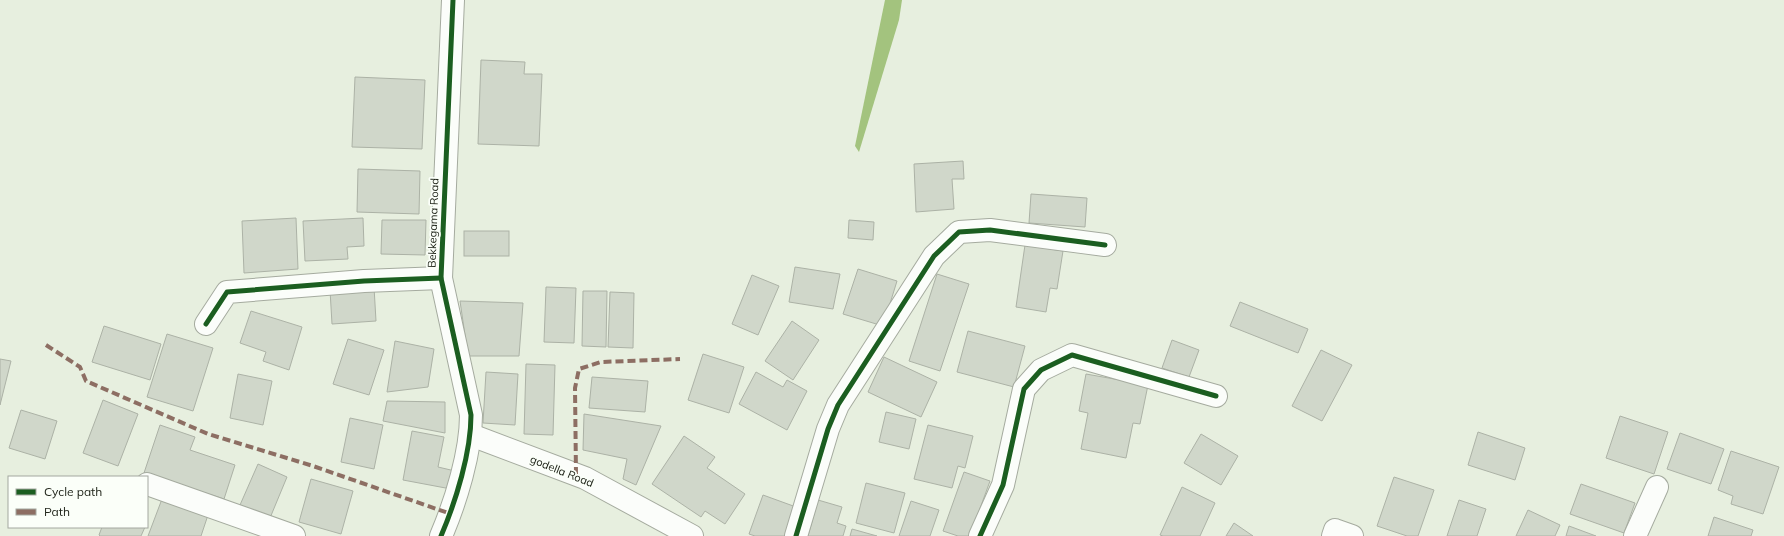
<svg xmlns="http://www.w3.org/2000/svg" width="1784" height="536" viewBox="0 0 1784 536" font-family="Mulish,sans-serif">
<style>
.water{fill:#a3c37e}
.building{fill:#d0d7ca;stroke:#acb2a6}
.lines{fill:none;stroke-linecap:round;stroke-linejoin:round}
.street-casing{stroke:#a5ab9f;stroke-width:24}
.street{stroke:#fbfdfa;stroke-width:22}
.quiet{stroke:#8d6e63;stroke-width:4;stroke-dasharray:8 4;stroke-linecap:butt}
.cycleway-casing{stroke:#fbfff9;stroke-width:8}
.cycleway{stroke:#1b5e20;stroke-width:5}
.labels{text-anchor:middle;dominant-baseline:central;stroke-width:3.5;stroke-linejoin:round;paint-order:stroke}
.street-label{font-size:11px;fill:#21261b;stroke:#fbfff9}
</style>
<rect width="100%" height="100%" fill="#e7efdf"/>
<polygon class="water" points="885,0 902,0 899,20 859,152 855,146"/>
<g class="building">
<polygon points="481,60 525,62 524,74 542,74 539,146 478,144"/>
<polygon points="355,77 425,80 422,149 352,147"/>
<polygon points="963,161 964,179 952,179 954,209 916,212 914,164"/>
<polygon points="358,169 420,171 419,214 357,212"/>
<polygon points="1031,194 1087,198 1085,227 1029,223"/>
<polygon points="296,218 298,269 244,273 242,221"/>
<polygon points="363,218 364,246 347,247 348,259 305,261 303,221"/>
<polygon points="382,220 426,220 425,255 381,254"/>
<polygon points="849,220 874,222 873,240 848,238"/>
<rect x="464" y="231" width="45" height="25"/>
<polygon points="1025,245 1063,251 1057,289 1050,288 1046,312 1016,307"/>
<polygon points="795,267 840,274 833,309 789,302"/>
<polygon points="858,269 897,281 883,326 843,314"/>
<polygon points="937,274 969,284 940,371 909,361"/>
<polygon points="752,275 779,286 758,335 732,324"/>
<polygon points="374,287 376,321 332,324 330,290"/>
<polygon points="546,287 576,288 574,343 544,342"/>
<polygon points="583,291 607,291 606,347 582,346"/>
<polygon points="610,292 634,293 633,348 608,347"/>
<polygon points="460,301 523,303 519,356 468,356"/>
<polygon points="1240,302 1308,329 1298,353 1230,326"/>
<polygon points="251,311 302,327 289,370 263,361 266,352 240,343"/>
<polygon points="792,321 819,340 793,380 765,361"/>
<polygon points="104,326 161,344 150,380 92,362"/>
<polygon points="968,331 1025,346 1014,387 957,372"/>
<polygon points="167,334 213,348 193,411 147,397"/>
<polygon points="348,339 384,350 369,395 333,384"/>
<polygon points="1172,340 1199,350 1189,377 1162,368"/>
<polygon points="395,341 434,349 428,387 387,392"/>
<polygon points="1321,350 1352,365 1322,421 1292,406"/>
<polygon points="703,354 744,367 729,413 688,400"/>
<polygon points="884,357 937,382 921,417 868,392"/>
<polygon points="0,359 11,361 0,405"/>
<polygon points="526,364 555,365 553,435 524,434"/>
<polygon points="486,372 518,374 515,425 483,423"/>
<polygon points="756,372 783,387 787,380 807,391 787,430 739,404"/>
<polygon points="238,374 272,381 263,425 230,418"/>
<polygon points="1086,374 1148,385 1140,424 1133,423 1126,458 1081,449 1088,413 1079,411"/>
<polygon points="592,377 648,381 645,412 589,408"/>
<polygon points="103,400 138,414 118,466 83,453"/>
<polygon points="387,401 445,402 445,433 383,421"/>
<polygon points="21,410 57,421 45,459 9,448"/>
<polygon points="886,412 916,419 909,449 879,442"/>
<polygon points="584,414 661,426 636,485 623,479 627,459 583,450"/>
<polygon points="1620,416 1668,432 1654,474 1606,458"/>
<polygon points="350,418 383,425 374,469 341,462"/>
<polygon points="160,425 195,437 190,450 235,465 224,499 144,473"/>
<polygon points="928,425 973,436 965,468 958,466 952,488 914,479"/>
<polygon points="412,431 444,437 438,467 455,471 451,489 403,480"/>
<polygon points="1478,432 1525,448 1515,480 1468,465"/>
<polygon points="1680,433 1724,449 1711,484 1667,469"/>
<polygon points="1201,434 1238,456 1221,485 1184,463"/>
<polygon points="684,436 715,457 707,468 745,494 725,524 705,511 701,517 652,484"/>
<polygon points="1731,451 1779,467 1763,514 1731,504 1733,496 1718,490"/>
<polygon points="258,464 287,477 270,518 240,505"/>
<polygon points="964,472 990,481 970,536 958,536 943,531"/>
<polygon points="1394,477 1434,490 1418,536 1407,536 1377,526"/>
<polygon points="311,479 353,491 341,534 299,522"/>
<polygon points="866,483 905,493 894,533 856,523"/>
<polygon points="1581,484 1635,503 1624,533 1570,514"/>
<polygon points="1182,487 1215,503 1200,536 1163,536 1160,535"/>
<polygon points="763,495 796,507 786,536 755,536 749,534"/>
<polygon points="162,499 208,515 201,536 148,536"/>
<polygon points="818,500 842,507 837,523 846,526 843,536 808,536"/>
<polygon points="1459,500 1486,509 1477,536 1447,536"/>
<polygon points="911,501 939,510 930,536 899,536"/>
<polygon points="1528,510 1560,525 1555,536 1516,536"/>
<polygon points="1714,517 1753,530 1751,536 1708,536"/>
<polygon points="1234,523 1253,536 1226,536"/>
<polygon points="1569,526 1596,536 1566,536"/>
<polygon points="102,527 145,527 141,536 100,536 99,535"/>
<polygon points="852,529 877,536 850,536"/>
</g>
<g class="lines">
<g class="street-casing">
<g id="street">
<polyline points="206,324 227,292 364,281 441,278"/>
<polyline points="471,435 585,478 692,536"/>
<polyline points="147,484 294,536"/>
<path d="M441 536C456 501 471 452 471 415L441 278 453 0"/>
<polyline points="796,536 828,429 838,405 934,256 959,232 990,230 1105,245"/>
<polyline points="980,536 1003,485 1024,389 1041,370 1072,355 1216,396"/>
<polyline points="1333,536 1335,530 1352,536"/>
<polyline points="1635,536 1657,487"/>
</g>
</g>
<use href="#street" class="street"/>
<g class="quiet">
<polyline points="46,345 80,367 86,381 208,434 313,466 451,514"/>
<polyline points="576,475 575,388 579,369 601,362 680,359"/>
</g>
<g class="cycleway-casing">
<g id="cycleway">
<polyline points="206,324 227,292 364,281 441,278"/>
<path d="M441 536C456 501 471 452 471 415L441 278 453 0"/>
<polyline points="796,536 828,429 838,405 934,256 959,232 990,230 1105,245"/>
<polyline points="980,536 1003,485 1024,389 1041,370 1072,355 1216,396"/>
</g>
</g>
<use href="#cycleway" class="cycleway"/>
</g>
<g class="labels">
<g class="street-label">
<text transform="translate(433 223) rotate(-88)">Bekkegama Road</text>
<text transform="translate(562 471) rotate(22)">godella Road</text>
</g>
</g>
<rect x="8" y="476" width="140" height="52" fill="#fbfff9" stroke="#a4a8a0"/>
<rect x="16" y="489" width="20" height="6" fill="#1b5e20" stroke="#a4a8a0"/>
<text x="44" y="496" font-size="12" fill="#21261b">Cycle path</text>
<rect x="16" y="509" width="20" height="6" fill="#8d6e63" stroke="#a4a8a0"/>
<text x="44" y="516" font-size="12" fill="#21261b">Path</text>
</svg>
